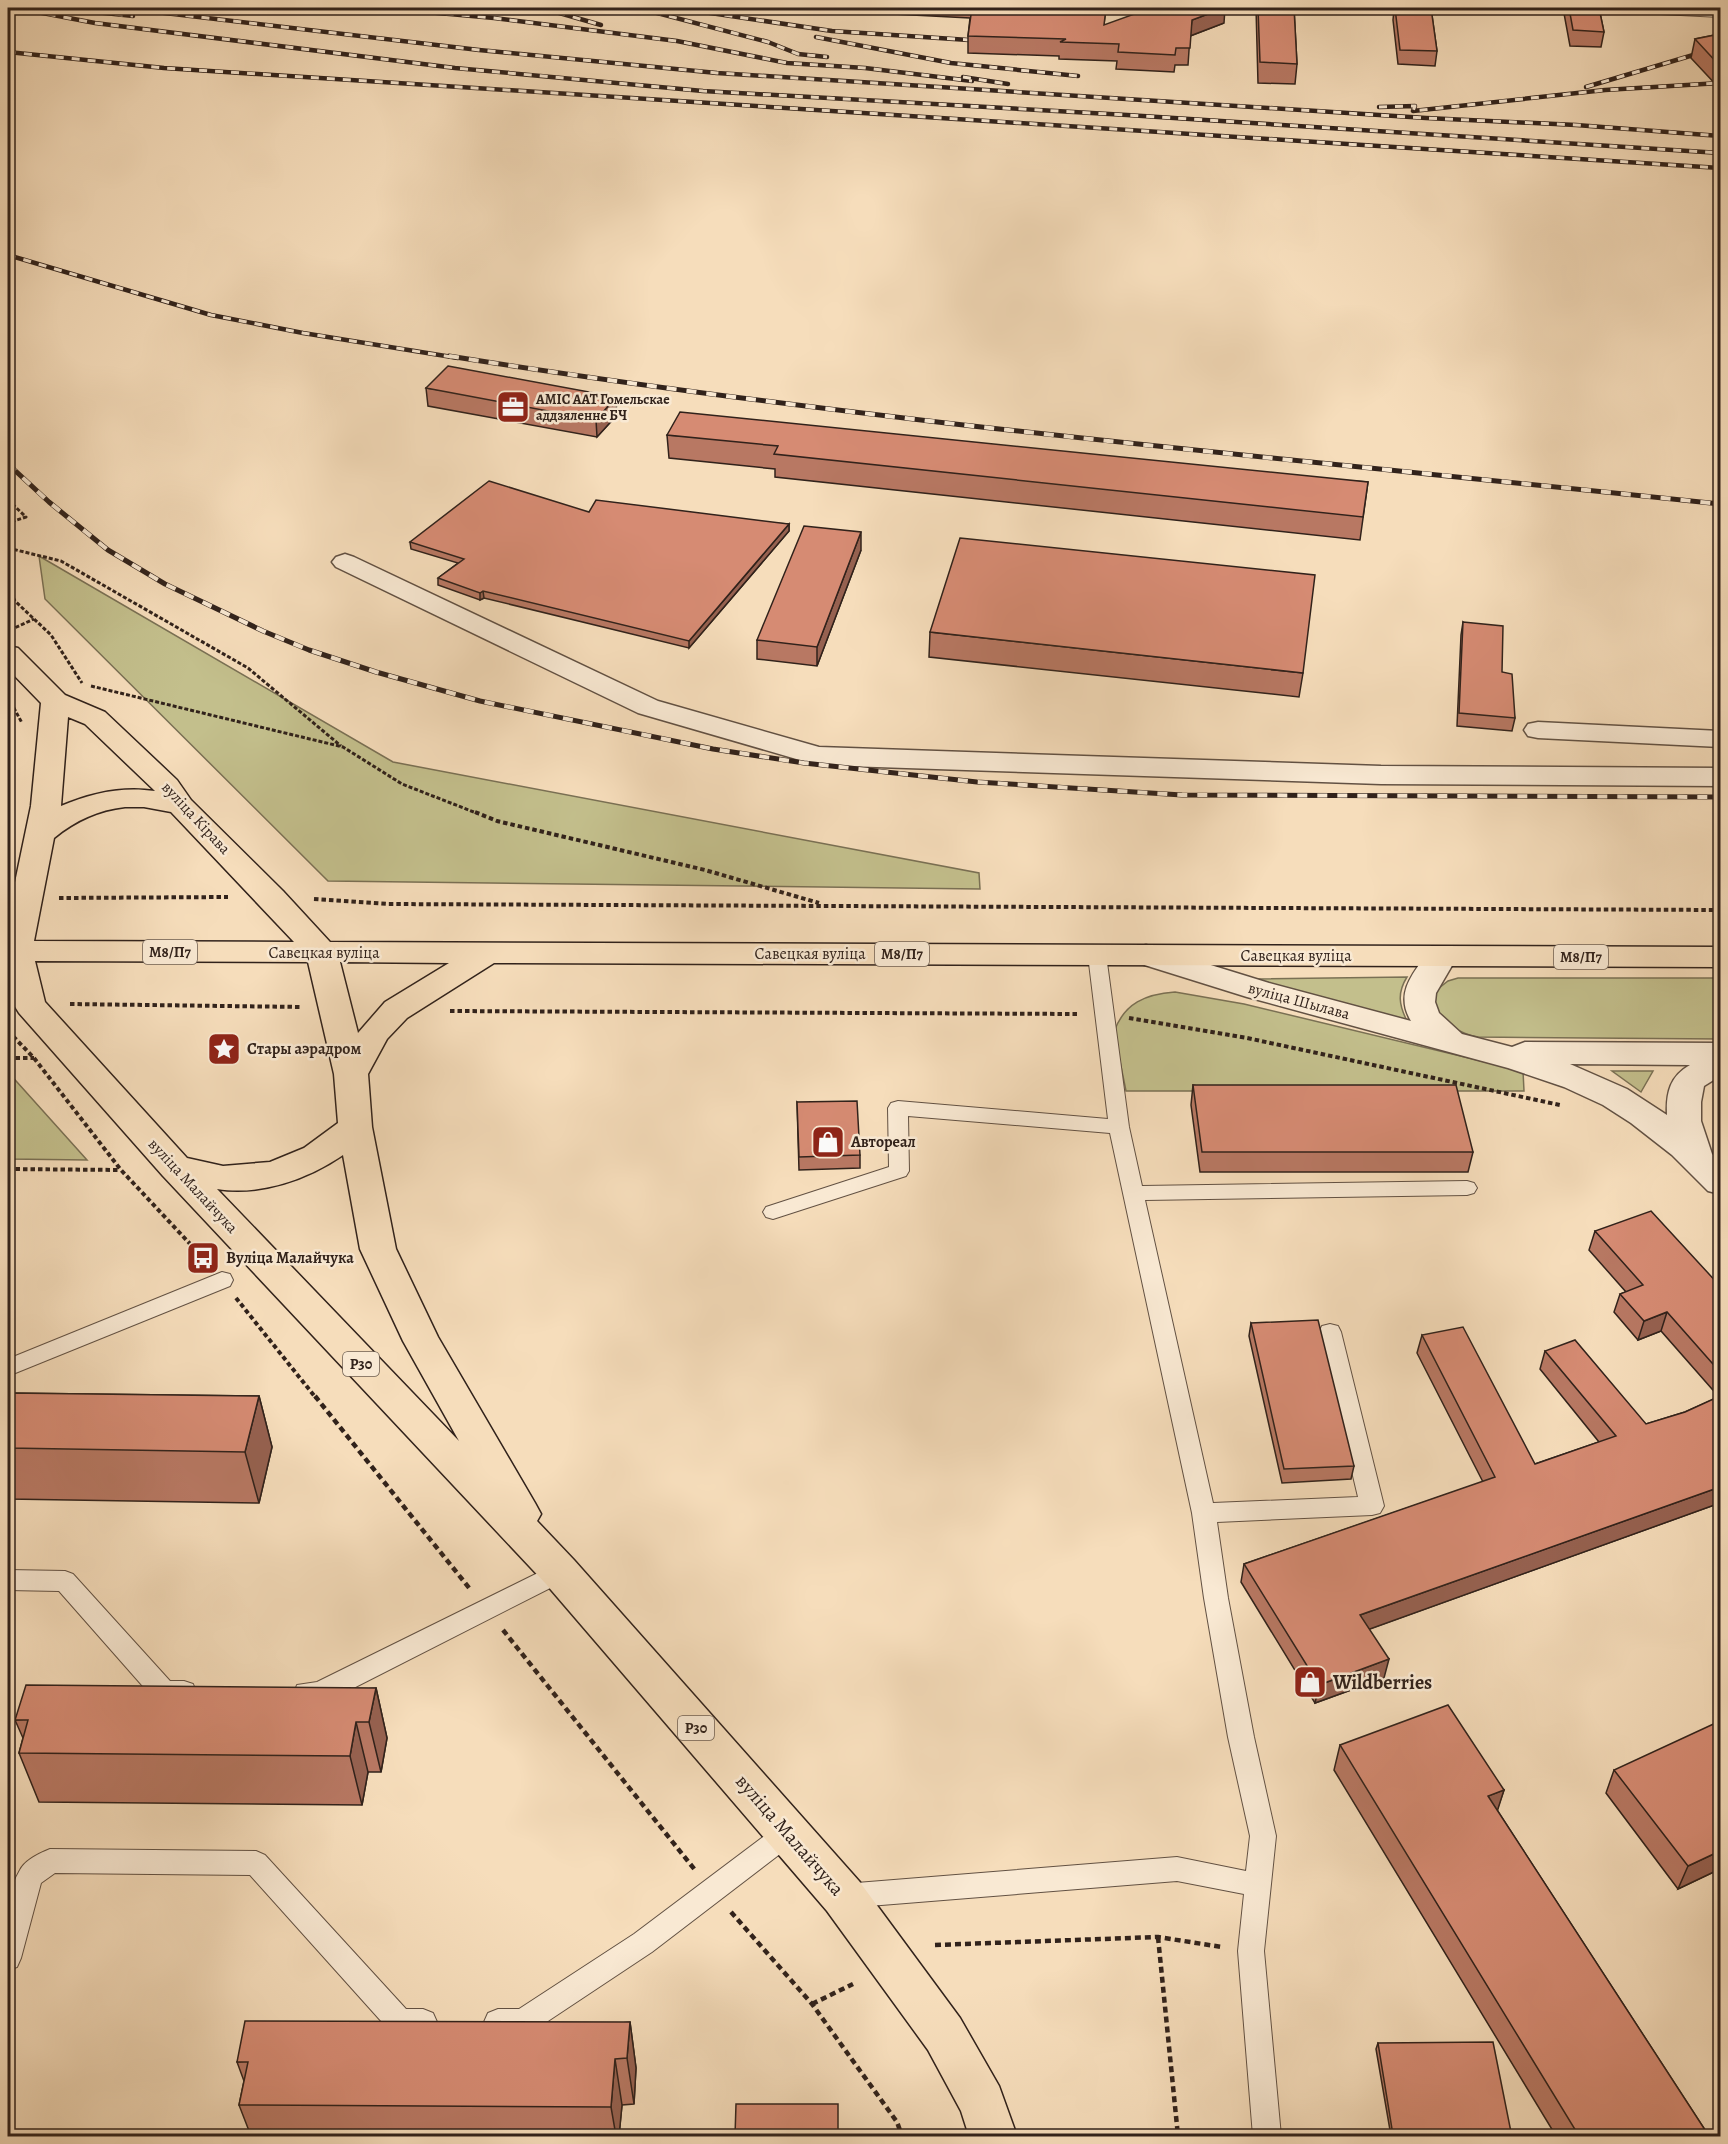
<svg xmlns="http://www.w3.org/2000/svg" width="1728" height="2144" viewBox="0 0 1728 2144" font-family="Alegreya,serif">
<style>
.green{fill:#c3bf8c;stroke:#7a7054;stroke-width:1.5}
.lines{fill:none;stroke-linecap:round;stroke-linejoin:round}
.lane-casing{stroke:#625143;stroke-width:2}
.street-casing{stroke:#625143;stroke-width:3}
.primary-casing{stroke:#31221b;stroke-width:3}
.path-far2{stroke:#31221b;stroke-width:3;stroke-dasharray:4 2;stroke-linecap:butt}
.path-far1{stroke:#31221b;stroke-width:4;stroke-dasharray:4.5 3;stroke-linecap:butt}
.path{stroke:#31221b;stroke-width:4.5;stroke-dasharray:6 4;stroke-linecap:butt}
.lane{fill:#f9e9d3;fill-rule:evenodd}
.street{fill:#f9e9d3;fill-rule:evenodd}
.primary{fill:#f6ddbb;fill-rule:evenodd}
.rail-far1-casing{stroke:#31221b;stroke-width:4.5}
.rail-casing{stroke:#31221b;stroke-width:5}
.rail-far1{stroke:#f9e9d3;stroke-width:3;stroke-dasharray:8;stroke-linecap:butt}
.rail{stroke:#f9e9d3;stroke-width:4;stroke-dasharray:10;stroke-linecap:butt}
.wall{fill:#b87863;stroke:#31221b;stroke-width:1.5}
.shaded-wall{fill:#966150;stroke:#31221b;stroke-width:1.5}
.building{fill:#d68b73;stroke:#31221b;stroke-width:1.5}
.labels{text-anchor:middle;dominant-baseline:central;stroke-width:5;stroke-linejoin:round;paint-order:stroke}
.far-poi-label{font-size:14px;font-weight:bold;fill:#31221b;stroke:#f9e9d3;text-anchor:start}
.shield{fill:#f9e9d3;stroke:#6d5e52;stroke-width:1.5}
.shield-label{font-size:15px;font-weight:bold;fill:#31221b}
.street-label{font-size:16px;fill:#31221b;stroke:#f9e9d3}
.poi-label{font-size:16px;font-weight:bold;fill:#31221b;stroke:#f9e9d3;text-anchor:start}
.near-poi-label{font-size:20px;font-weight:bold;fill:#31221b;stroke:#f9e9d3;text-anchor:start}
.near-street-label{font-size:20px;fill:#31221b;stroke:#f9e9d3}
</style>
<rect width="100%" height="100%" fill="#f6ddbb"/>
<filter id="stains"><feTurbulence type="fractalNoise" baseFrequency=".00333" numOctaves="4"/><feColorMatrix values="0 0 0 0 .2 0 0 0 0 .09 0 0 0 0 .02 0 0 0 .5 -.17"/></filter>
<radialGradient id="worn" r=".72"><stop offset=".6" stop-color="#630" stop-opacity="0"/><stop offset="1" stop-color="#630" stop-opacity=".3"/></radialGradient>
<g class="green">
<polygon points="39,556 393,762 979,873 980,889 328,881 45,599"/>
<path d="M1407 977C1397 993 1399 1005 1407 1021L1249 979Z"/>
<path d="M1458 978H1720V1039L1478 1037C1454 1032 1449 1024 1433 1008L1434 992 1448 981Z"/>
<path d="M1175 992 1244 1004 1523 1071 1524 1091H1126L1114 1032C1124 1003 1146 994 1175 992Z"/>
<polygon points="1612,1071 1653,1071 1641,1092"/>
<polygon points="8,1072 87,1160 8,1159"/>
</g>
<g class="lines">
<g class="lane-casing">
<g id="lane">
<polygon points="1596,8 1655,8 1720,11 1720,17 1601,11"/>
<polygon points="1097,949 1104,951 1106,955 1129,1127 1142,1186 1467,1181 1474,1183 1477,1188 1474,1193 1467,1195 1145,1200 1213,1503 1358,1497 1319,1332 1322,1326 1330,1324 1338,1326 1341,1332 1384,1506 1380,1513 1372,1515 1217,1522 1228,1598 1254,1737 1276,1836 1264,1951 1281,2136 1253,2136 1238,1951 1244,1894 1177,1881 844,1908 835,1905 831,1896 835,1887 844,1884 1177,1857 1246,1871 1250,1836 1228,1737 1204,1598 1192,1513 1110,1133 908,1116 909,1171 906,1176 773,1219 766,1217 763,1212 766,1207 889,1167 888,1108 891,1103 898,1101 1108,1119 1088,955 1090,951"/>
<polygon points="222,1272 230,1274 233,1280 230,1286 8,1376 8,1359"/>
<path d="M560 1562 568 1565 572 1572 568 1579 328 1701C317 1704 308 1704 297 1701L294 1693 297 1685 317 1682Z"/>
<path d="M8 1570 65 1571 73 1574 170 1681H184L193 1684 196 1692 193 1700C180 1704 168 1704 155 1700L59 1591 8 1590Z"/>
<path d="M788 1821 797 1825 801 1833 797 1841 652 1952 533 2031C518 2037 503 2037 488 2031L484 2022 488 2013 498 2009H519L634 1934 779 1825Z"/>
<path d="M50 1849 256 1851 265 1855 406 2009H423L433 2013 437 2022 433 2031C419 2037 404 2037 390 2031L250 1875 55 1873 41 1883 21 1958 17 1967 8 1970C8 1940 3 1897 20 1870 25 1860 40 1853 50 1849Z"/>
</g>
</g>
<g class="street-casing">
<g id="street">
<polygon points="345,554 354,557 658,701 819,747 1381,766 1720,768 1720,786 1381,784 817,765 638,713 336,567 332,562 336,557"/>
<polygon points="1538,722 1720,731 1720,747 1538,738 1528,736 1524,730 1528,724"/>
<path d="M1146 945 1269 983 1411 1021C1394 993 1414 972 1430 950L1441 947 1452 950 1457 957 1436 993 1435 1002 1439 1013 1462 1034 1512 1047 1525 1042 1720 1043V1076L1704 1086 1701 1102V1121L1712 1154 1720 1162V1194L1708 1191 1672 1155 1631 1123 1603 1105 1564 1087 1508 1068 1247 997 1135 962 1130 955 1135 948ZM1570 1064 1690 1065C1670 1076 1666 1093 1667 1115L1627 1089Z"/>
</g>
</g>
<g class="primary-casing">
<path id="primary" d="M8 646 18 648 65 695 105 712 177 780 191 800 283 891 330 942 1720 947V967L494 963 407 1018 387 1039 368 1074 372 1127 396 1249 438 1337 535 1503 541 1514 537 1521 574 1560 859 1881 960 2018 999 2086 1017 2136H969L961 2111 928 2050 827 1911 546 1584 163 1176 19 1013 14 1005 8 977V916L31 806 41 703 8 669ZM68 717 85 724 155 791C122 786 91 793 61 806ZM125 807H144L171 812 294 942 34 941 54 838C76 820 98 810 125 807ZM35 961 308 962 334 1074 338 1123 304 1148 270 1162 223 1166 187 1158 45 1002ZM340 962 449 963 385 1002 358 1033ZM343 1155 360 1249 403 1341 459 1441 217 1189C261 1196 308 1179 343 1155Z"/>
</g>
<g class="path-far2">
<polyline points="8,500 26,517 8,523"/>
<polyline points="8,548 61,561 248,668 341,746"/>
<polyline points="8,587 15,601 51,635 82,683"/>
<polyline points="10,630 34,619"/>
<polyline points="91,686 343,747 402,784 479,814"/>
<polyline points="8,697 22,723"/>
</g>
<g class="path-far1">
<polyline points="475,812 497,821 705,870 819,903"/>
<polyline points="59,898 228,897"/>
<polyline points="314,899 388,904 1720,910"/>
<polyline points="70,1004 302,1007"/>
<polyline points="450,1011 1079,1014"/>
<polyline points="1129,1018 1247,1038 1560,1105"/>
<polyline points="8,1031 34,1058 121,1170 207,1262"/>
<polyline points="8,1058 34,1058"/>
<polyline points="8,1169 120,1170"/>
<polyline points="236,1298 316,1398"/>
</g>
<g class="path">
<polyline points="315,1396 470,1589"/>
<polyline points="503,1630 695,1870"/>
<polyline points="731,1912 812,2004 897,2122 902,2136"/>
<polyline points="1158,1937 1178,2136"/>
<polyline points="935,1945 1158,1937 1222,1947"/>
<polyline points="812,2004 853,1984"/>
</g>
<use href="#lane" class="lane"/>
<use href="#street" class="street"/>
<use href="#primary" class="primary"/>
<g class="rail-far1-casing">
<g id="rail-far1">
<polyline points="8,8 40,11"/>
<polyline points="122,8 479,50 717,73 1426,118 1576,125 1720,136"/>
<polyline points="382,8 494,18 677,41 787,63 865,68 972,81"/>
<polyline points="542,8 601,25"/>
<polyline points="638,8 768,42 798,54 827,57"/>
<polyline points="677,8 832,31 984,41"/>
<polyline points="67,9 133,16"/>
<polyline points="32,11 95,23 455,68 703,91 1127,115 1720,153"/>
<polyline points="816,37 951,63 1078,76"/>
<polyline points="8,52 164,68 1720,168"/>
<polyline points="963,77 1008,84"/>
<polyline points="1586,87 1720,47"/>
<polyline points="1379,107 1415,106 1413,111 1605,90 1720,83"/>
<polyline points="8,255 211,315 303,333 458,358"/>
</g>
</g>
<g class="rail-casing">
<g id="rail">
<path d="M449 356C870 423 1296 459 1720 504"/>
<polyline points="8,464 49,502 108,550 165,584 263,631 309,650 376,672 480,701 713,749 804,763 977,782 1182,795 1720,797"/>
</g>
</g>
<use href="#rail-far1" class="rail-far1"/>
<use href="#rail" class="rail"/>
</g>
<g class="wall">
<polygon points="777,8 1106,8 1104,25 1224,23 1190,36 1188,65 1175,65 1174,72 1116,69 1117,61 1059,59 1059,56 968,53 968,36 970,18"/>
<polygon points="1256,8 1294,8 1297,64 1295,84 1258,83"/>
<polygon points="1393,8 1431,8 1437,51 1435,66 1398,64 1393,20 1394,10"/>
<polygon points="1563,8 1599,8 1604,32 1601,47 1570,46"/>
<polygon points="1720,34 1720,89 1691,58 1695,39"/>
<polygon points="426,388 617,415 597,437 428,406"/>
<polygon points="667,435 1368,482 1360,540 775,477 775,469 669,458"/>
<polygon points="589,512 789,524 789,531 689,648 484,598 480,600 438,585 438,578 458,563 411,549 410,542"/>
<polygon points="861,550 817,666 757,659 757,640"/>
<polygon points="1463,622 1502,672 1515,718 1512,731 1457,726 1461,635"/>
<polygon points="930,632 1303,673 1299,697 929,657"/>
<polygon points="1193,1085 1473,1152 1468,1172 1200,1172 1191,1105"/>
<polygon points="797,1102 860,1155 860,1168 799,1170"/>
<polygon points="1595,1231 1720,1286 1720,1503 1369,1629 1384,1678 1315,1703 1241,1582 1244,1564 1483,1482 1417,1353 1422,1335 1535,1464 1599,1442 1540,1369 1545,1351 1646,1424 1685,1412 1719,1397 1661,1331 1638,1340 1614,1312 1620,1294 1626,1292 1589,1250"/>
<polygon points="1251,1323 1354,1466 1351,1479 1282,1483 1249,1336"/>
<polygon points="8,1393 259,1396 272,1447 259,1503 8,1499"/>
<polygon points="376,1688 387,1738 381,1772 368,1772 362,1805 39,1802 19,1753 23,1738 15,1720"/>
<polygon points="1340,1745 1504,1790 1497,1810 1709,2136 1556,2136 1334,1770"/>
<polygon points="1614,1770 1720,1869 1678,1889 1606,1793"/>
<polygon points="630,2022 636,2068 634,2104 622,2105 619,2136 251,2136 239,2105 244,2081 237,2062"/>
<polygon points="1378,2043 1511,2132 1509,2136 1391,2136 1376,2049"/>
</g>
<g class="shaded-wall">
<polygon points="1224,8 1225,8 1224,23 1190,36 1192,20"/>
<polygon points="616,397 617,415 597,437 596,420"/>
<polygon points="789,524 789,531 689,648 689,641"/>
<polygon points="861,532 861,550 817,666 817,647"/>
<polygon points="483,591 484,598 480,600 480,593"/>
<polygon points="1667,1312 1661,1331 1638,1340 1644,1321"/>
<polygon points="259,1396 272,1447 259,1503 245,1452"/>
<polygon points="1720,1487 1720,1503 1356,1634 1360,1615"/>
<polygon points="1389,1659 1384,1678 1315,1703 1319,1685"/>
<polygon points="376,1688 387,1738 381,1772 369,1722"/>
<polygon points="356,1722 368,1772 362,1805 350,1756"/>
<polygon points="1504,1790 1496,1815 1488,1796"/>
<polygon points="1720,1851 1720,1869 1678,1889 1688,1866"/>
<polygon points="630,2022 636,2068 634,2104 627,2058"/>
<polygon points="615,2059 622,2105 619,2136 616,2136 611,2107"/>
</g>
<g class="building">
<polygon points="972,8 1106,8 1104,25 1151,8 1224,8 1192,20 1190,48 1176,48 1175,55 1118,52 1119,44 1060,42 1066,39 968,36"/>
<polygon points="1258,8 1294,8 1297,64 1260,62"/>
<polygon points="1395,8 1431,8 1437,51 1400,50"/>
<polygon points="1569,8 1599,8 1604,32 1573,30"/>
<polygon points="1720,34 1720,59 1719,60 1720,60 1720,66 1695,39"/>
<polygon points="448,366 616,397 596,420 426,388"/>
<polygon points="680,412 1368,482 1363,517 774,454 778,446 667,435"/>
<polygon points="489,481 589,512 596,500 789,524 689,641 483,591 480,593 438,578 464,559 410,542"/>
<polygon points="804,526 861,532 817,647 757,640"/>
<polygon points="960,538 1315,575 1303,673 930,632"/>
<polygon points="1463,622 1503,626 1502,672 1512,674 1515,718 1459,713"/>
<polygon points="1193,1085 1456,1085 1473,1152 1202,1152"/>
<polygon points="857,1101 860,1155 799,1157 797,1102"/>
<polygon points="1651,1211 1720,1286 1720,1372 1667,1312 1644,1321 1620,1294 1643,1285 1595,1231"/>
<polygon points="1318,1320 1354,1466 1284,1469 1251,1323"/>
<polygon points="1463,1327 1535,1464 1616,1436 1545,1351 1575,1340 1646,1424 1685,1412 1720,1396 1720,1487 1360,1615 1389,1659 1319,1685 1244,1564 1495,1477 1422,1335"/>
<polygon points="8,1393 259,1396 245,1452 8,1448"/>
<polygon points="26,1685 376,1688 369,1722 356,1722 350,1756 19,1753 28,1720 15,1720"/>
<polygon points="1448,1705 1504,1790 1488,1796 1709,2136 1579,2136 1340,1745"/>
<polygon points="1720,1721 1720,1851 1688,1866 1614,1770"/>
<polygon points="245,2021 630,2022 627,2058 615,2059 611,2107 239,2105 248,2062 237,2062"/>
<polygon points="1493,2042 1511,2132 1484,2132 1484,2136 1416,2136 1416,2134 1393,2135 1378,2043"/>
<polygon points="736,2104 838,2104 838,2136 735,2136"/>
</g>
<defs>
<g id="office-square" transform="scale(1.725)"><rect x="-9" y="-9" width="18" height="18" rx="4" fill="#8f2418" stroke="#f9e9d3"/><path d="M-6-3h4V-5.5h4V-3h4V5H-6ZM-1-4.5V-3h2v-1.5ZM-6 0V1H6V0Z" fill="#fff"/></g>
<g id="sight-square" transform="scale(1.725)"><rect x="-9" y="-9" width="18" height="18" rx="4" fill="#8f2418" stroke="#f9e9d3"/><path d="M0-6L1.8-2.2L6-1.7L2.9 1.2L3.7 5.4L0 3.3L-3.7 5.4L-2.9 1.2L-6-1.7L-1.8-2.2Z" fill="#fff"/></g>
<g id="shop-square" transform="scale(1.725)"><rect x="-9" y="-9" width="18" height="18" rx="4" fill="#8f2418" stroke="#f9e9d3"/><path d="M-5-2.5h2.3a2.7 3.5 0 0 1 5.4 0H5L5.5 6h-11ZM-1.5-2.5h3a1.5 2.3 0 0 0-3 0Z" fill="#fff"/></g>
<g id="bus-square" transform="scale(1.725)"><rect x="-9" y="-9" width="18" height="18" rx="4" fill="#8f2418" stroke="#f9e9d3"/><path d="M-5-6H5V4H4V6H2V4H-2V6H-4V4H-5ZM-3.5-4V0h7V-4ZM-3.5 1.2v1.5H-2V1.2ZM2 1.2v1.5H3.5V1.2Z" fill="#fff"/></g>
</defs>
<g fill-rule="evenodd">
<use href="#office-square" x="513" y="407"/>
<use href="#sight-square" x="224" y="1049"/>
<use href="#shop-square" x="828" y="1142"/>
<use href="#bus-square" x="203" y="1258"/>
<use href="#shop-square" x="1310" y="1682"/>
</g>
<g class="labels">
<g class="far-poi-label">
<text x="536" y="399">АМІС ААТ Гомельскае<tspan x="536" dy="16">аддзяленне БЧ</tspan></text>
</g>
<g class="shield">
<rect x="143" y="940" width="54" height="24" rx="4.5"/>
<rect x="875" y="942" width="54" height="24" rx="4.5"/>
<rect x="1554" y="945" width="54" height="24" rx="4.5"/>
<rect x="343" y="1352" width="36" height="24" rx="4.5"/>
<rect x="678" y="1716" width="36" height="24" rx="4.5"/>
</g>
<g class="shield-label">
<text x="170" y="952">М8/П7</text>
<text x="902" y="954">М8/П7</text>
<text x="1581" y="957">М8/П7</text>
<text x="361" y="1364">Р30</text>
<text x="696" y="1728">Р30</text>
</g>
<g class="street-label">
<text transform="translate(196 818) rotate(47)">вуліца Кірава</text>
<text x="324" y="953">Савецкая вуліца</text>
<text x="810" y="954">Савецкая вуліца</text>
<text x="1296" y="956">Савецкая вуліца</text>
<text transform="translate(1299 1001) rotate(15)">вуліца Шылава</text>
<text transform="translate(193 1186) rotate(47)">вуліца Малайчука</text>
</g>
<g class="poi-label">
<text x="247" y="1049">Стары аэрадром</text>
<text x="851" y="1142">Автореал</text>
<text x="226" y="1258">Вуліца Малайчука</text>
</g>
<g class="near-poi-label">
<text x="1333" y="1682">Wildberries</text>
</g>
<g class="near-street-label">
<text transform="translate(790 1835) rotate(49)">вуліца Малайчука</text>
</g>
</g>
<rect width="1728" height="2144" fill="none" stroke="#f6ddbb" stroke-width="30"/>
<rect x="9" y="9" width="1710" height="2126" fill="none" stroke="#31221b" stroke-width="3"/>
<rect x="15" y="15" width="1698" height="2114" fill="none" stroke="#31221b" stroke-width="1.5"/>
<rect width="100%" height="100%" filter="url(#stains)"/>
<rect width="100%" height="100%" fill="url(#worn)"/>
</svg>
